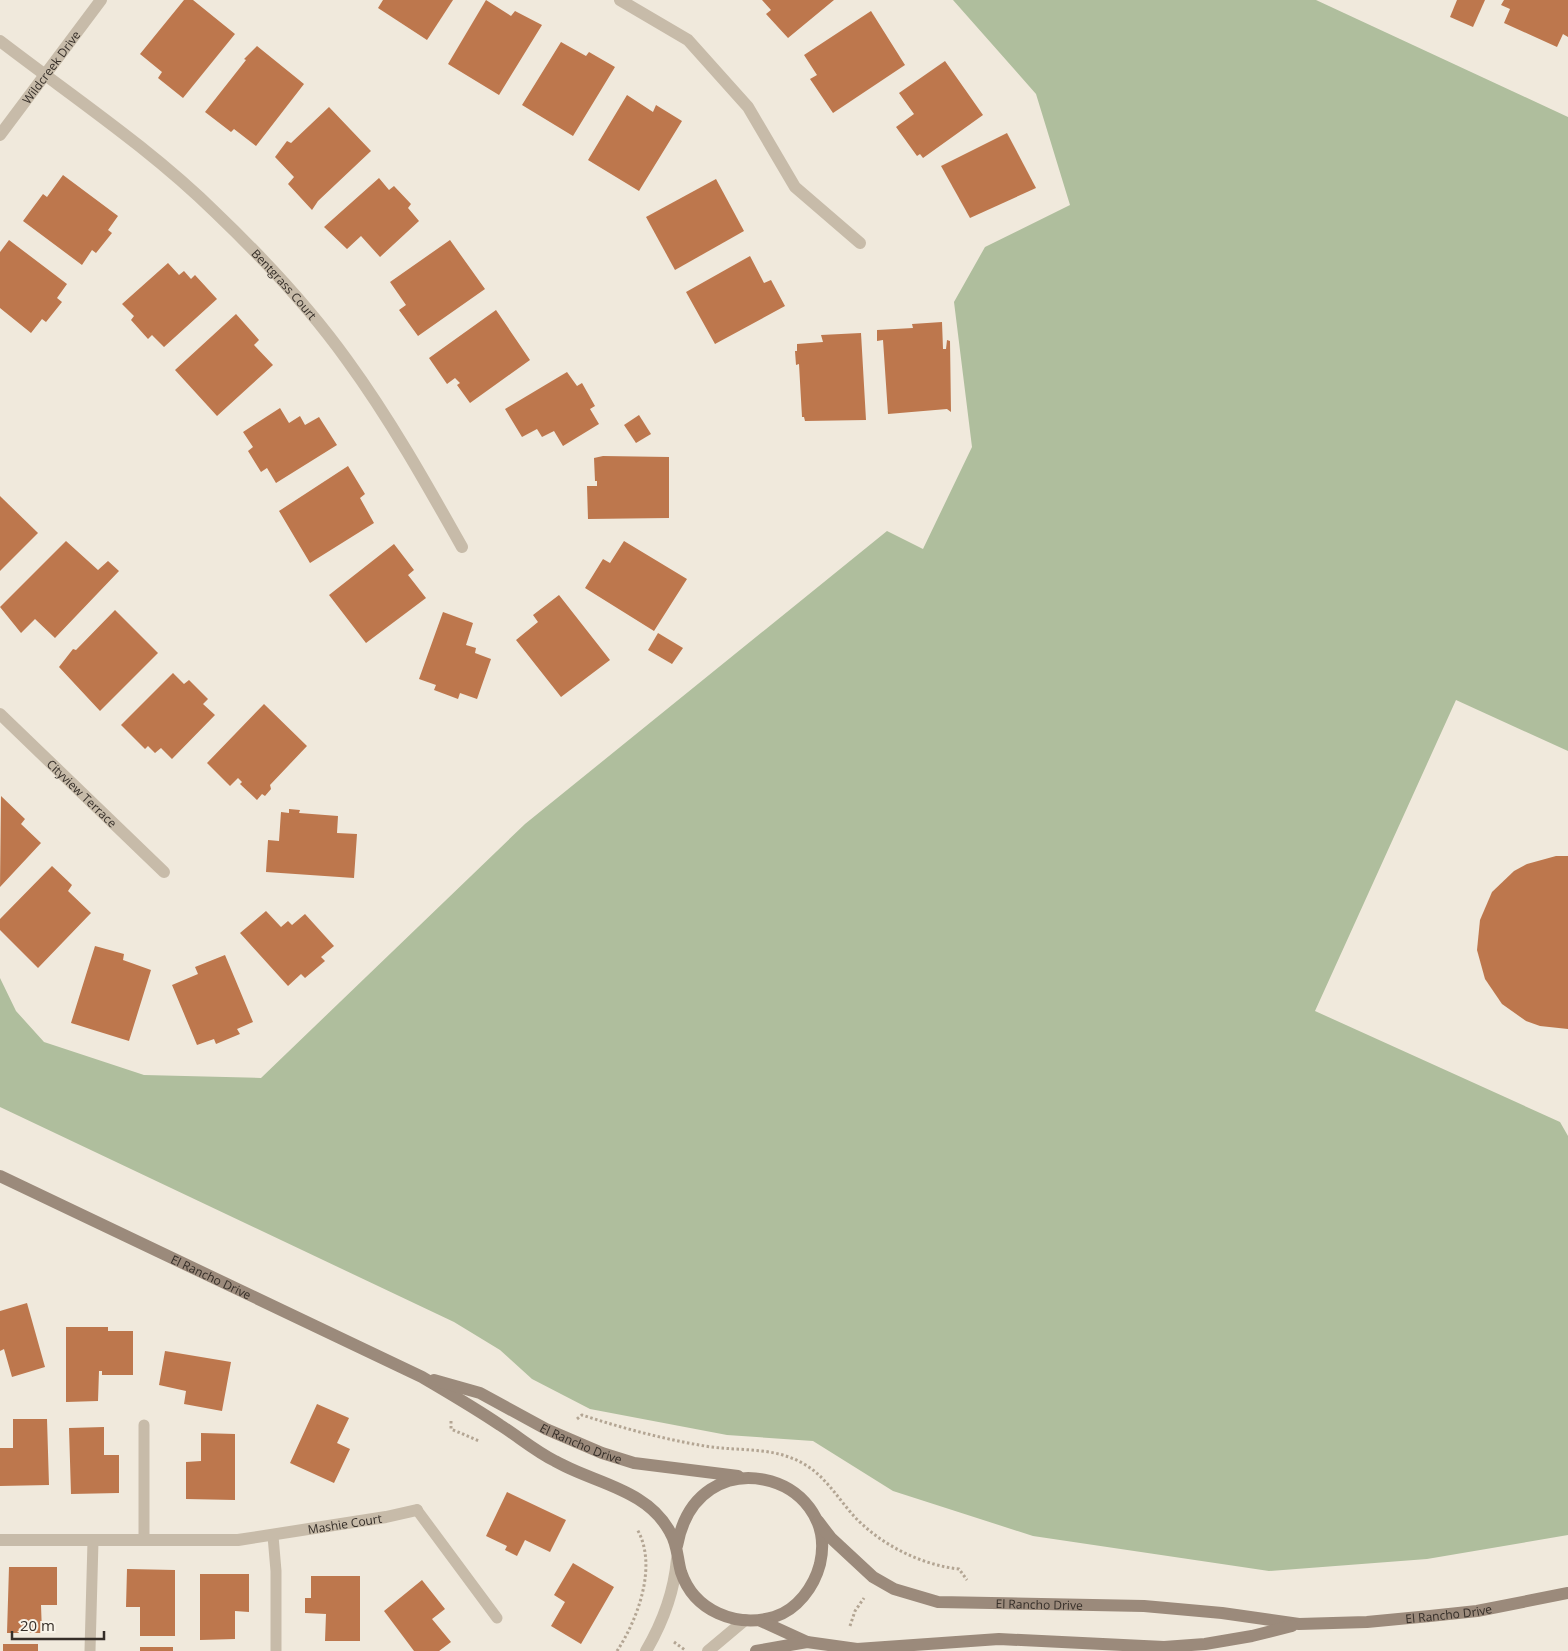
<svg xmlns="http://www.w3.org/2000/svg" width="1568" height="1651" viewBox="0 0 1568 1651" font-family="'Open Sans',sans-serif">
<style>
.green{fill:#afbe9d}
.building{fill:#bd774d}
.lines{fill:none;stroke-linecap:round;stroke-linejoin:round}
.path{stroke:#b3a593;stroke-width:3;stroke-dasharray:2.5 2.5;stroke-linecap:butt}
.service{stroke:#c7bba9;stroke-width:11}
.minor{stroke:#c7bba9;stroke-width:12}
.tertiary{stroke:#c7bba9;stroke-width:12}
.secondary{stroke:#9b8a7b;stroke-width:12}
.labels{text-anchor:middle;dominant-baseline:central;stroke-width:5;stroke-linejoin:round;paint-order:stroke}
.street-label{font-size:12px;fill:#352e28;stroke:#f8f3e8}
</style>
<rect width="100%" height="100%" fill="#f0e9dc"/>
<polygon class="green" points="953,0 1316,0 1568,117 1568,751 1456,700 1315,1011 1560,1122 1568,1136 1568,1535 1427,1559 1269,1571 1033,1536 893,1491 813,1441 727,1435 590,1409 532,1379 500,1350 454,1322 0,1107 0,978 16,1011 44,1042 144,1075 261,1078 525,824 887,531 923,549 972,447 954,302 985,247 1070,205 1036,94"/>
<g class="building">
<polygon points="184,0 193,0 235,34 183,98 158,78 162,72 140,54"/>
<polygon points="383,0 453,0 427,40 378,8"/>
<polygon points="486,0 511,16 515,11 542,25 499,95 448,64"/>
<polygon points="762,0 834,0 788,38 766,14 771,10"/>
<polygon points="1457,0 1485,0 1473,27 1450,17"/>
<polygon points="1504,0 1568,0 1568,37 1563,34 1557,47 1504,23 1510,9 1501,5"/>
<polygon points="871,11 905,65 833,113 810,79 817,75 804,55"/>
<polygon points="561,42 586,56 589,52 615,67 573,136 522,105"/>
<polygon points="257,46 304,84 256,146 234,129 231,132 205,112 246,60 244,59"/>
<polygon points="945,61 983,115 923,158 920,154 917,156 896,127 914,114 899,93"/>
<polygon points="627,95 653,112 656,105 682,121 639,191 588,160"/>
<polygon points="329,107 371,151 318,201 312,210 288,184 294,177 275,157 287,141 291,143"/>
<polygon points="1007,133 1036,188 970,218 941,166"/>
<polygon points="63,175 118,216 108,230 112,233 96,253 92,250 82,265 23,221 43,194 47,197"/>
<polygon points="379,178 389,190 394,186 411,204 408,208 419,221 380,257 361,236 347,249 324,227"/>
<polygon points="716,179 744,231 675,270 646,217"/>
<polygon points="9,240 67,284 57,298 62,302 46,322 42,319 31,333 0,308 0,252"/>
<polygon points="450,240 485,289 418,336 399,310 406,305 390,282"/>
<polygon points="750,256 764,283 771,280 785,306 715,344 686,292"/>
<polygon points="168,263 179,275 184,271 191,279 195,275 217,299 164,347 152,335 148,339 131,320 134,316 122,304"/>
<polygon points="496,310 530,360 470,403 457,385 460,383 455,378 447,384 429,358"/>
<polygon points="236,314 259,340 254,345 273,365 217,416 175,370"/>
<polygon points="942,322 943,349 946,349 947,340 950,341 951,412 947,409 888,414 883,340 877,341 877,330 913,328 912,324"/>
<polygon points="861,333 866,420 805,421 804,417 802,417 799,364 796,365 795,351 797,351 797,344 823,342 821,335"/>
<polygon points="567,372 577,386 582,383 595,406 590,409 599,424 563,446 554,431 542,437 537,429 522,437 505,409"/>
<polygon points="280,408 289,423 300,416 305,425 319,417 337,445 276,483 267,468 261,472 248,451 253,447 243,432"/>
<polygon points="639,415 651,434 636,443 624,425"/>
<polygon points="603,456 669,457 669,518 588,519 587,486 597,486 597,481 595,481 594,458"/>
<polygon points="348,466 365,494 360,498 374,523 310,563 279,511"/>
<polygon points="0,496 38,533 0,571"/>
<polygon points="66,541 98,570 108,561 119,571 55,638 35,619 21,633 0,607"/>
<polygon points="624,541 687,579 654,631 585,588 603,559 610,563"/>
<polygon points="394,544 414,570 408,575 426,598 366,643 329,595"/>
<polygon points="559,595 610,660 561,697 516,640 538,622 533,615"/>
<polygon points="115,610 158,653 100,711 59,667 73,649 76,650"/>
<polygon points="443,612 473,623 466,645 476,648 475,653 491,659 477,699 460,693 458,699 434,690 436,685 419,679"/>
<polygon points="658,633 683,648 672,664 648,650"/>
<polygon points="173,673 184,684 189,680 208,699 203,704 215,715 172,759 161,748 155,753 148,746 145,749 121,725"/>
<polygon points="264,704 307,746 270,785 271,789 265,796 262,794 257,800 240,784 242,782 238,778 230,786 207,763"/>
<polygon points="1,796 25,819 21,824 41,843 0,887"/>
<polygon points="289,809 300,810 299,813 338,816 337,833 357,834 354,878 266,872 268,840 279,841 281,812 289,813"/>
<polygon points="1556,856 1568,856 1568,1029 1540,1026 1526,1021 1502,1004 1485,979 1477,950 1480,920 1492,892 1514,871 1527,864"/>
<polygon points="52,866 72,885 68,891 91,913 38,968 0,930 0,919"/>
<polygon points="266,911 281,927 288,921 292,925 305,914 334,946 321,957 325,961 305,978 301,974 288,986 240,933"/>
<polygon points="95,946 124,954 123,960 151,970 129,1041 71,1023"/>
<polygon points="225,955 253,1022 237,1029 240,1034 216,1044 214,1039 197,1045 172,985 198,974 195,967"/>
<polygon points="27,1303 45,1367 12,1377 4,1349 0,1351 0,1311"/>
<polygon points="66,1327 108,1327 108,1331 133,1331 133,1375 102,1375 102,1371 99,1371 98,1401 66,1402"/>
<polygon points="165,1351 231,1362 222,1411 184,1404 186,1391 159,1385"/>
<polygon points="317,1404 349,1418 337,1443 350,1449 334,1483 290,1463"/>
<polygon points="13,1419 47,1419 49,1485 0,1486 0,1448 13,1448"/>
<polygon points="104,1427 104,1455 119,1455 119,1493 71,1494 69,1428"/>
<polygon points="201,1433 235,1434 235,1500 186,1499 186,1462 201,1461"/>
<polygon points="507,1492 566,1520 550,1552 525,1540 517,1556 505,1550 507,1546 486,1536"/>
<polygon points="573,1563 614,1587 581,1644 551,1626 565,1602 554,1595"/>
<polygon points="9,1567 57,1567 57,1605 41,1605 42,1633 7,1633"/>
<polygon points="127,1569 175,1570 175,1636 140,1636 140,1607 126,1607"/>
<polygon points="200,1574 249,1574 249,1612 235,1611 235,1639 200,1640"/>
<polygon points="311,1576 360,1576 360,1641 325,1641 326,1614 305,1613 305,1598 311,1598"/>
<polygon points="422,1580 445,1609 432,1619 451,1642 439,1651 414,1651 384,1611"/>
<rect x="3" y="1644" width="35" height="7"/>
<rect x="140" y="1647" width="33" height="4"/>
</g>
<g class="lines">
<g class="path">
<path d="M577 1419 582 1415C625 1429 667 1440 711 1447 743 1451 775 1447 804 1464 825 1476 837 1497 853 1515 879 1544 921 1565 959 1569L967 1580"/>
<polyline points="451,1421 451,1429 479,1441"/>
<polyline points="850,1626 855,1611 864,1598"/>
<polyline points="674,1642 685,1650"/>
<path d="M617 1651C638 1619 658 1565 637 1529"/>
</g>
<g class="service">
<polyline points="144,1425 144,1540"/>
<polyline points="417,1510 497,1618"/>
<polyline points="273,1536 276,1571 276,1651"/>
<polyline points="90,1651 93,1541"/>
</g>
<g class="minor">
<polyline points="620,0 688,40 748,107 795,187 860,243"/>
<path id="s1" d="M0 41C73 97 151 149 216 213 263 258 309 307 347 360 390 419 426 483 462 547"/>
<path id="s2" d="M0 135 101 0"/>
<path id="s3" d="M0 714 164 872"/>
<path id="s4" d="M0 1540H238L386 1517 417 1510"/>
</g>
<g class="tertiary">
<path d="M646 1651C663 1622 674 1593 677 1559"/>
<polyline points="708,1651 745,1620"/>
</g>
<g class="secondary">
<path id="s5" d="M0 1176 422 1377C449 1393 475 1408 500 1425 519 1437 535 1451 555 1461 581 1476 613 1483 638 1499 651 1507 663 1519 670 1532 678 1545 677 1558 681 1572 694 1611 736 1628 774 1617 797 1610 814 1587 820 1564 841 1474 697 1435 677 1546"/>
<path id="s6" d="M434 1380 480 1393 546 1429 602 1453 634 1463 738 1476"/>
<path id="s7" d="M818 1521 831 1538 873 1577 894 1589 938 1602 1144 1606 1222 1613 1299 1624 1367 1622 1430 1616 1477 1611 1568 1593"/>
<polyline points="761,1621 807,1642 857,1649 999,1639 1164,1647 1205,1644 1252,1636 1292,1626"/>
<polyline points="756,1651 807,1642"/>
</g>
</g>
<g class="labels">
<g class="street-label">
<text stroke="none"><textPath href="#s2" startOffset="85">Wildcreek Drive</textPath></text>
<text stroke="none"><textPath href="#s1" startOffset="375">Bentgrass Court</textPath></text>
<text stroke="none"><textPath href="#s3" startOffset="114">Cityview Terrace</textPath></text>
<text stroke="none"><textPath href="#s5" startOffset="234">El Rancho Drive</textPath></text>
<text stroke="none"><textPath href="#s6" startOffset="161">El Rancho Drive</textPath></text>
<text stroke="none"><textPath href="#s4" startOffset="346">Mashie Court</textPath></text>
<text stroke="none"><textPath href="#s7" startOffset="250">El Rancho Drive</textPath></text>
<text stroke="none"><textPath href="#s7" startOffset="661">El Rancho Drive</textPath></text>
</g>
</g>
<path d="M12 1631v8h92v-8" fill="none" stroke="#352e28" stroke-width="2.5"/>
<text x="20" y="1631" font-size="15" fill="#352e28" stroke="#f8f3e8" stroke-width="4" paint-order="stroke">20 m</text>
</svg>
